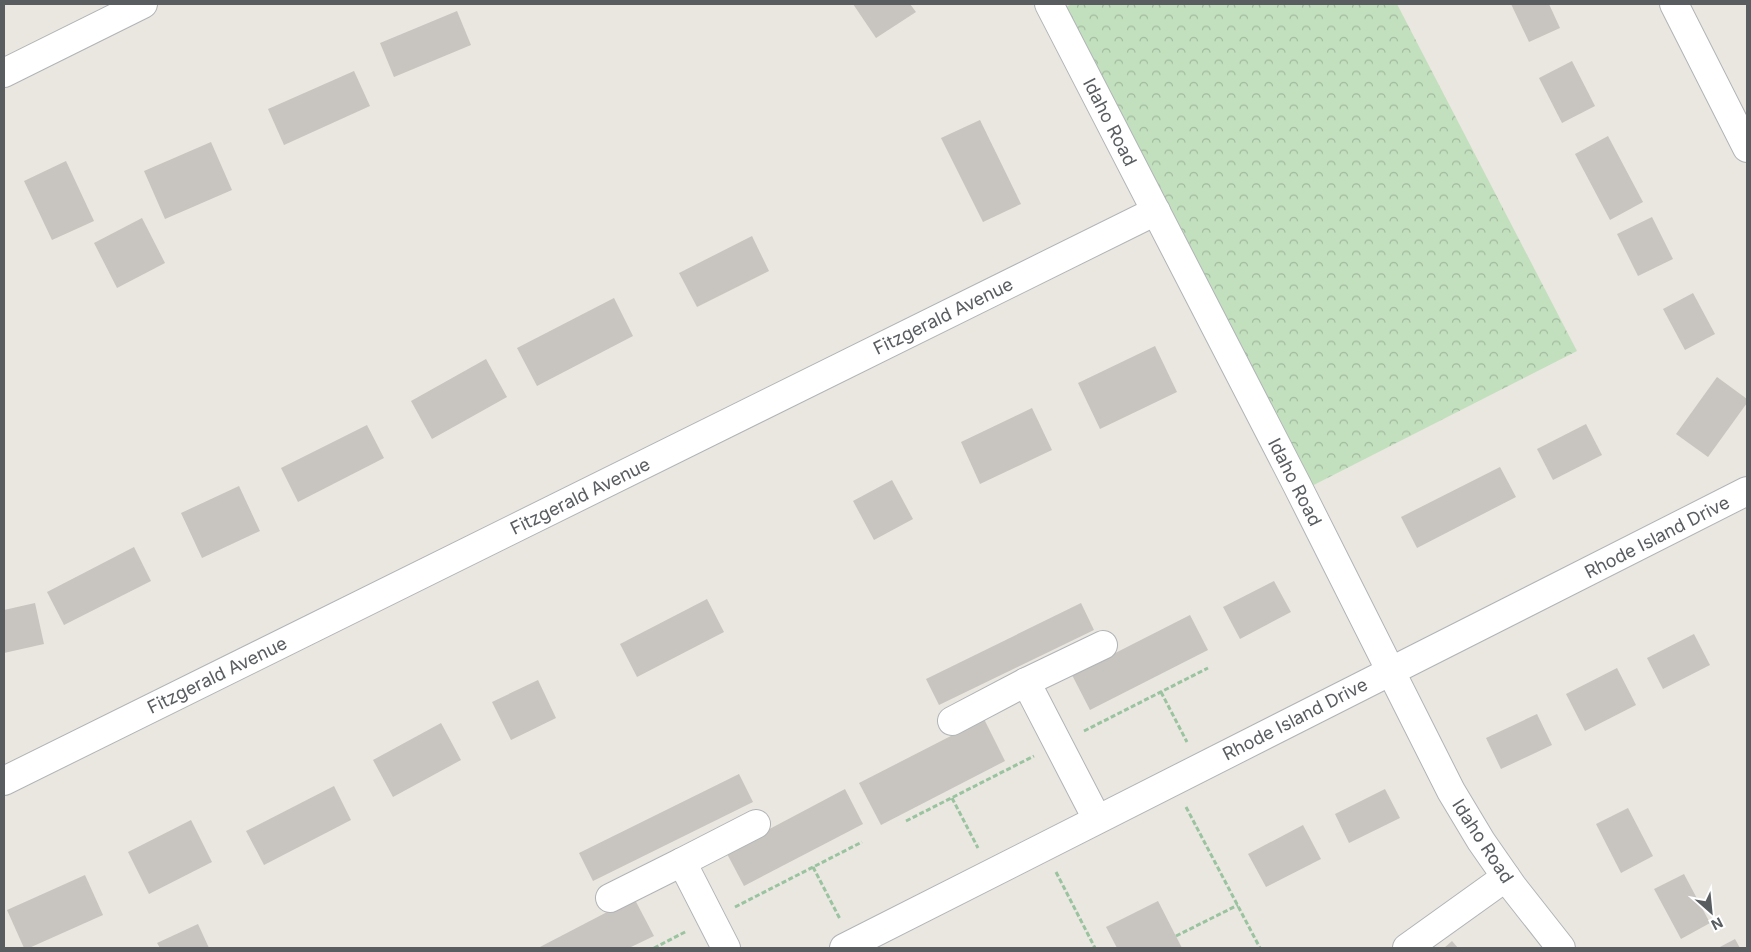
<svg xmlns="http://www.w3.org/2000/svg" width="1751" height="952" viewBox="0 0 1751 952" font-family="Inter,sans-serif">
<style>
.forest{fill:url(#forest-crowns)}
.building{fill:#c8c4c0}
.lines{fill:none;stroke-linecap:round;stroke-linejoin:round}
.minor-casing{stroke:#b1b4b7;stroke-width:30}
.path{stroke:#9ac3a0;stroke-width:3;stroke-dasharray:5 2.5;stroke-linecap:butt}
.minor{stroke:#fff;stroke-width:28}
.labels{text-anchor:middle;dominant-baseline:central;stroke-width:5;stroke-linejoin:round;paint-order:stroke}
.street-label{font-size:18px;fill:#595d60;stroke:#fff}
</style>
<defs>
<pattern id="forest-crowns" width="20" height="18" patternUnits="userSpaceOnUse" patternTransform="scale(1.25)"><rect width="20" height="18" fill="#c3e0be"/><path d="M2 6a3 3 0 1 1 6 0M12 15a3 3 0 1 1 6 0" fill="none" stroke="#a1b99e"/></pattern>
</defs>
<rect width="100%" height="100%" fill="#eae7e0"/>
<polygon class="forest" points="1072,4 1397,4 1577,351 1300,492 1054,13"/>
<g class="building">
<polygon points="853,4 910,4 916,12 876,38"/>
<polygon points="1511,4 1549,4 1560,28 1529,42"/>
<polygon points="457,11 471,45 394,77 380,43"/>
<polygon points="1572,61 1595,106 1562,123 1539,78"/>
<polygon points="354,71 370,106 284,145 268,109"/>
<polygon points="980,120 1021,204 983,222 941,138"/>
<polygon points="1608,136 1643,202 1610,220 1575,154"/>
<polygon points="211,142 232,190 165,219 144,171"/>
<polygon points="66,161 94,221 52,240 24,181"/>
<polygon points="1652,217 1673,259 1638,276 1617,234"/>
<polygon points="142,218 165,263 117,288 94,243"/>
<polygon points="752,236 769,271 697,307 679,273"/>
<polygon points="1693,293 1715,334 1685,350 1663,309"/>
<polygon points="614,298 633,336 537,386 517,348"/>
<polygon points="1155,346 1177,392 1100,429 1078,383"/>
<polygon points="486,359 507,397 432,439 411,401"/>
<polygon points="1717,377 1747,399 1747,403 1708,457 1676,434"/>
<polygon points="1032,408 1052,450 980,484 961,442"/>
<polygon points="1586,424 1602,455 1553,480 1537,449"/>
<polygon points="367,425 384,458 298,502 281,468"/>
<polygon points="1500,467 1516,497 1417,548 1401,517"/>
<polygon points="892,480 913,519 874,540 853,501"/>
<polygon points="239,486 260,531 202,558 181,513"/>
<polygon points="134,547 151,581 64,625 47,592"/>
<polygon points="1274,581 1291,612 1240,639 1223,607"/>
<polygon points="707,599 724,632 637,677 620,644"/>
<polygon points="35,603 44,644 4,653 4,610"/>
<polygon points="1081,603 1094,630 939,705 926,679"/>
<polygon points="1190,615 1208,650 1090,710 1072,675"/>
<polygon points="1694,634 1710,665 1663,689 1647,658"/>
<polygon points="1617,668 1636,705 1585,731 1566,694"/>
<polygon points="538,680 556,718 511,740 492,702"/>
<polygon points="1537,714 1552,745 1501,769 1486,738"/>
<polygon points="984,719 1005,761 881,825 859,783"/>
<polygon points="441,723 461,760 393,797 373,760"/>
<polygon points="739,774 753,802 593,881 579,853"/>
<polygon points="334,786 351,820 264,865 246,831"/>
<polygon points="845,789 863,824 744,886 726,852"/>
<polygon points="1385,789 1400,818 1349,843 1335,814"/>
<polygon points="1628,808 1653,856 1621,873 1596,824"/>
<polygon points="191,820 212,862 149,894 128,852"/>
<polygon points="1303,825 1321,859 1266,887 1248,854"/>
<polygon points="1684,874 1710,923 1681,939 1654,889"/>
<polygon points="85,875 103,915 29,948 24,948 7,910"/>
<polygon points="634,898 654,936 629,948 538,948"/>
<polygon points="1158,901 1182,948 1117,948 1106,927"/>
<polygon points="198,924 209,948 160,948 157,943"/>
<polygon points="1735,939 1740,948 1718,948"/>
<polygon points="1452,941 1458,948 1444,948"/>
</g>
<g class="lines">
<g class="minor-casing">
<g id="minor">
<polyline points="1049,4 1297,485 1451,791 1481,841 1513,887 1561,948"/>
<polyline points="1674,4 1747,148"/>
<polyline points="4,73 143,4"/>
<polyline points="1026,682 1103,645"/>
<polyline points="952,721 1026,682 1097,819"/>
<polyline points="4,781 1156,211"/>
<polyline points="682,862 756,824"/>
<polyline points="610,898 682,862 726,948"/>
<polyline points="844,948 1747,491"/>
<polyline points="1407,948 1506,877"/>
</g>
</g>
<g class="path">
<polyline points="1161,692 1187,742"/>
<polyline points="1084,731 1208,668"/>
<polyline points="952,798 978,848"/>
<polyline points="1186,807 1260,948"/>
<polyline points="906,821 1034,756"/>
<polyline points="813,867 840,919"/>
<polyline points="1056,872 1095,948"/>
<polyline points="735,907 862,842"/>
<polyline points="1176,936 1238,905"/>
<polyline points="654,948 687,931"/>
</g>
<use href="#minor" class="minor"/>
</g>
<g class="labels">
<g class="street-label">
<text transform="translate(1110 122) rotate(63)">Idaho Road</text>
<text transform="translate(943 316) rotate(-26)">Fitzgerald Avenue</text>
<text transform="translate(1295 482) rotate(63)">Idaho Road</text>
<text transform="translate(580 496) rotate(-26)">Fitzgerald Avenue</text>
<text transform="translate(1657 537) rotate(-27)">Rhode Island Drive</text>
<text transform="translate(217 675) rotate(-26)">Fitzgerald Avenue</text>
<text transform="translate(1295 719) rotate(-27)">Rhode Island Drive</text>
<text transform="translate(1483 841) rotate(57)">Idaho Road</text>
</g>
</g>
<rect width="1751" height="952" fill="none" stroke="#595d60" stroke-width="10"/>
<g transform="translate(1711 912) rotate(153)" stroke="#ffffff" stroke-width="4" paint-order="stroke">
<path d="M0-4L9 19L0 12L-9 19Z" fill="#595d60"/>
<text y="-8" font-size="14" font-weight="bold" text-anchor="middle" fill="#595d60">N</text>
</g>
</svg>
